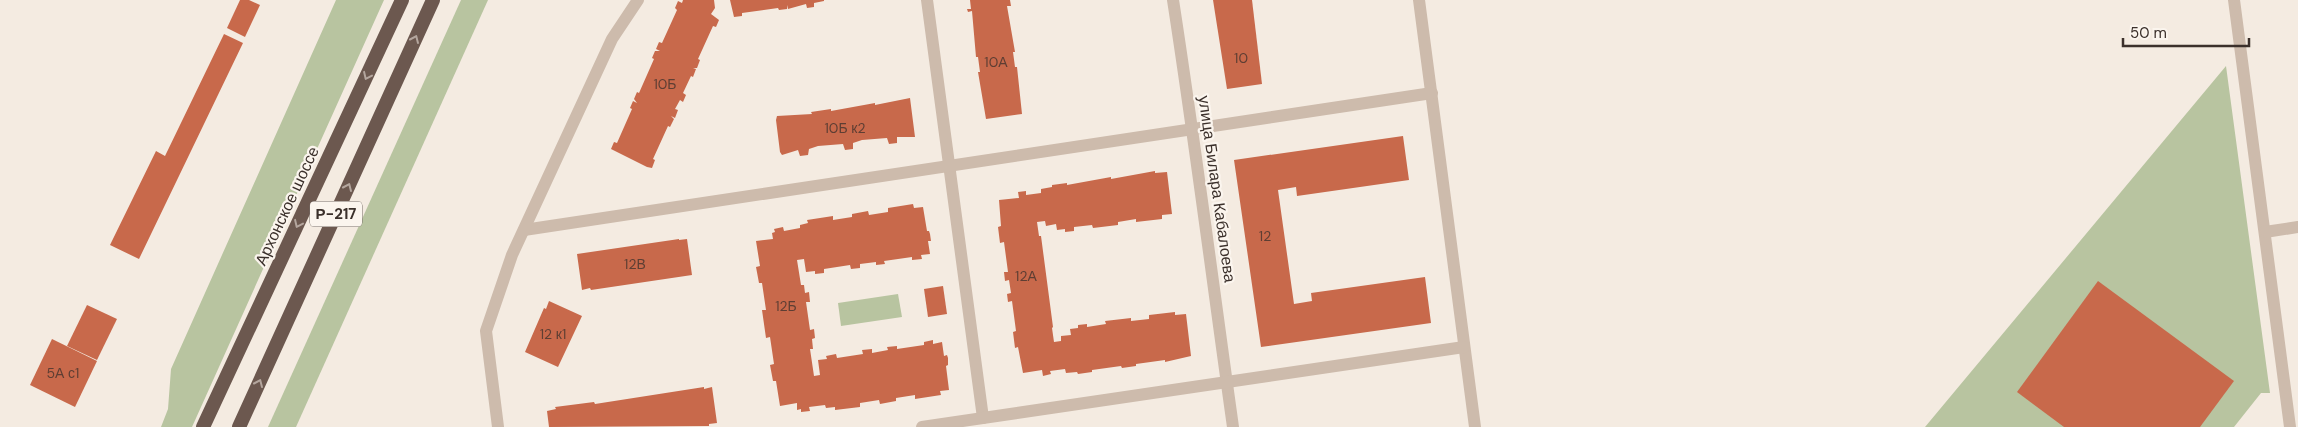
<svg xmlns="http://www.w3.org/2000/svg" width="2298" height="427" viewBox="0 0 2298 427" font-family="'DM Sans',sans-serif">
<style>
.green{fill:#b8c4a0}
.building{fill:#c8694b}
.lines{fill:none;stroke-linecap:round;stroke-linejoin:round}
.minor{stroke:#cdbbac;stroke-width:12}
.trunk{stroke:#6c584f;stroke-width:14}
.oneway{stroke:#b4a69e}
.labels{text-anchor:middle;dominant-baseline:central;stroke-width:4.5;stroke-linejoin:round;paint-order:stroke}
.number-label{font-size:14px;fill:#5e3e33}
.shield{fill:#fbf5ee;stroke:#756b66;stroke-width:1}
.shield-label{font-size:15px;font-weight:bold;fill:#3b302b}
.street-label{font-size:16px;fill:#3b302b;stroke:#fbf5ee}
</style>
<rect width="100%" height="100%" fill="#f4ebe1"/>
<g class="green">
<polygon points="336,0 384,0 192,427 161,427 168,409 171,369"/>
<polygon points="461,0 488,0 296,427 268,427"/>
<polygon points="2226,66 2270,393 2261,393 2234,427 1925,427"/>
<polygon points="898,294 902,317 841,326 838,303"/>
</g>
<g class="building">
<polygon points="240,0 249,0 260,5 245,37 227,28"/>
<polygon points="683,0 714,0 715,8 711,14 719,20 716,27 713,26 698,59 700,60 697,68 693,68 696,69 693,77 691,76 683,93 686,95 683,102 680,100 675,109 678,110 675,118 671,116 674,119 670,127 668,126 653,159 655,160 652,168 647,167 611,149 614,142 617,143 632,109 630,108 633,101 637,103 634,99 637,92 639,93 654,59 652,58 655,51 660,51 656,49 659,42 662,43 677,10 675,8 678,1 682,3"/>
<polygon points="730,0 824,0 824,1 814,3 814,7 807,8 806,4 788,9 788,5 787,9 779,10 778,8 742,13 742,16 734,17"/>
<polygon points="970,0 1010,0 1011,6 1007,6 1015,52 1013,52 1015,67 1017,67 1022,114 986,119 978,72 980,72 978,57 976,57 972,11 968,12 967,9 971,9"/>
<polygon points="1213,0 1252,0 1262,84 1227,89"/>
<polygon points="224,34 243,43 139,259 110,245 156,151 165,156"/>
<polygon points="910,98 915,137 897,137 897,143 889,144 887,138 862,140 853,143 853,149 845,150 843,144 818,146 809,149 808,155 800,156 798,150 782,155 780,152 776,120 777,116 812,114 811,112 831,109 831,111 875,103 875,105"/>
<polygon points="1403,136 1409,180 1297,196 1296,187 1278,190 1294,304 1312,301 1311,293 1425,277 1431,323 1261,347 1234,160"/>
<polygon points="1155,171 1155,173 1167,172 1172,214 1162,215 1162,219 1136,222 1136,219 1118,222 1118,225 1093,228 1092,225 1074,227 1074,231 1065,232 1065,229 1057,230 1056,224 1046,226 1045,221 1037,222 1039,236 1041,236 1053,327 1052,328 1054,342 1061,341 1061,336 1071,335 1070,329 1078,328 1078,325 1087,324 1087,327 1106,324 1105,321 1131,318 1131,321 1149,319 1149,315 1175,312 1175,315 1186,314 1191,356 1165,362 1165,360 1136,364 1136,366 1122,368 1121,366 1092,370 1092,372 1078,374 1077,372 1066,373 1065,369 1050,371 1051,374 1043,376 1042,370 1023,373 1018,347 1015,348 1013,332 1016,331 1012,301 1008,302 1007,294 1011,293 1009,280 1005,281 1004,272 1008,272 1004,242 1000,243 998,227 1001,226 999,200 1019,198 1018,192 1026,191 1026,195 1041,193 1041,189 1052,187 1052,185 1067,183 1067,185 1111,177 1111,179"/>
<polygon points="913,204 914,208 923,207 927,231 929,231 930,234 931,241 928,241 930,254 921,255 922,259 912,260 912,257 884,261 885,264 876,265 876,262 860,264 860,268 851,269 850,265 824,269 824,273 815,274 815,271 806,272 804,259 797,260 801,285 804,285 805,293 809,292 810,302 806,302 810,330 814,329 815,338 812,339 813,349 810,349 814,376 820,375 818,360 827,359 826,356 836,354 837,358 863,354 862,350 872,349 872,353 888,350 887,347 897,346 897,349 924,345 924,342 933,340 933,344 942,342 944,356 947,355 948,358 948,365 946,366 949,390 940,391 941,395 915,399 915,395 896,398 896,401 880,404 879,400 860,403 860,407 835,410 835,407 826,408 825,405 809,407 810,411 801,412 801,409 797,410 797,403 780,406 776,381 773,381 770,365 774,364 770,337 766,338 762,310 766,310 762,283 759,283 756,267 760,266 756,241 773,239 772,233 775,232 774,229 783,227 784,231 800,228 800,225 808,223 807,220 833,216 833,220 852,217 852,214 868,211 869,215 888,212 888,208"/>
<polygon points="679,239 679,240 687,239 692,275 591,290 590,288 582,290 577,254"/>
<polygon points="2098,281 2234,381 2200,427 2064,427 2017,392"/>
<polygon points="943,286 947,314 928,317 924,289"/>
<polygon points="549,301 582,316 558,367 525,352 544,308 546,309"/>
<polygon points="87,305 117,319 97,360 67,346"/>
<polygon points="52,339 97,361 75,407 30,385"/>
<polygon points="704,387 704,389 712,387 717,423 709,424 709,426 549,427 547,411 556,409 555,407 594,402 595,404"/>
</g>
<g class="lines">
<g class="minor">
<polyline points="927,0 983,418"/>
<path d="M1173 0C1195 142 1213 285 1233 427"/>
<polyline points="1419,0 1475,427"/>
<polyline points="2234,0 2290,427"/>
<polyline points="524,230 1432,93"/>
<polyline points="2265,232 2298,227"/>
<polyline points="498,427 486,331 512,255 612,39 638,0"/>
<polyline points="922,427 1464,347"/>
</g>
<g class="trunk">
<polyline points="203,427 402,0"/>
<polyline points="239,427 433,0"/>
</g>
</g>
<defs><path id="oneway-chevron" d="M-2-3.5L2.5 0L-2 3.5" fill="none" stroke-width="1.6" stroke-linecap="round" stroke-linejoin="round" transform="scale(1.25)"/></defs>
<g class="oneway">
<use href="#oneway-chevron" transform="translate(415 39) rotate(-66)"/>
<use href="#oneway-chevron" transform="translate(367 76) rotate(115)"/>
<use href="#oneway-chevron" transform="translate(348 187) rotate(-66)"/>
<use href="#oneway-chevron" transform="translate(298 224) rotate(115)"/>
<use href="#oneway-chevron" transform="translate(259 383) rotate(-66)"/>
</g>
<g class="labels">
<g class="number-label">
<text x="1241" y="58">10</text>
<text x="996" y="62">10А</text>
<text x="665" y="84">10Б</text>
<text x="845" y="128">10Б к2</text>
<text x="1265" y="236">12</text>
<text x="635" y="264">12В</text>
<text x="1026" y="276">12А</text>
<text x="786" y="306">12Б</text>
<text x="553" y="334">12 к1</text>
<text x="63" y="373">5А с1</text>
</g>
<rect class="shield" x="310" y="201.5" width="52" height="25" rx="4"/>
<g class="shield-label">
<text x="336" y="214">Р-217</text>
</g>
<g class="street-label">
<text transform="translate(1217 189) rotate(82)">улица Билара Кабалоева</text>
<text transform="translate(287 206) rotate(-65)">Архонское шоссе</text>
</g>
</g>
<path d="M2123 38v8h126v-8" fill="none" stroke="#3b302b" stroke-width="2.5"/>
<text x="2130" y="38" font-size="15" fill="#3b302b" stroke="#fbf5ee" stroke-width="4" paint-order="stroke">50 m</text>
</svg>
